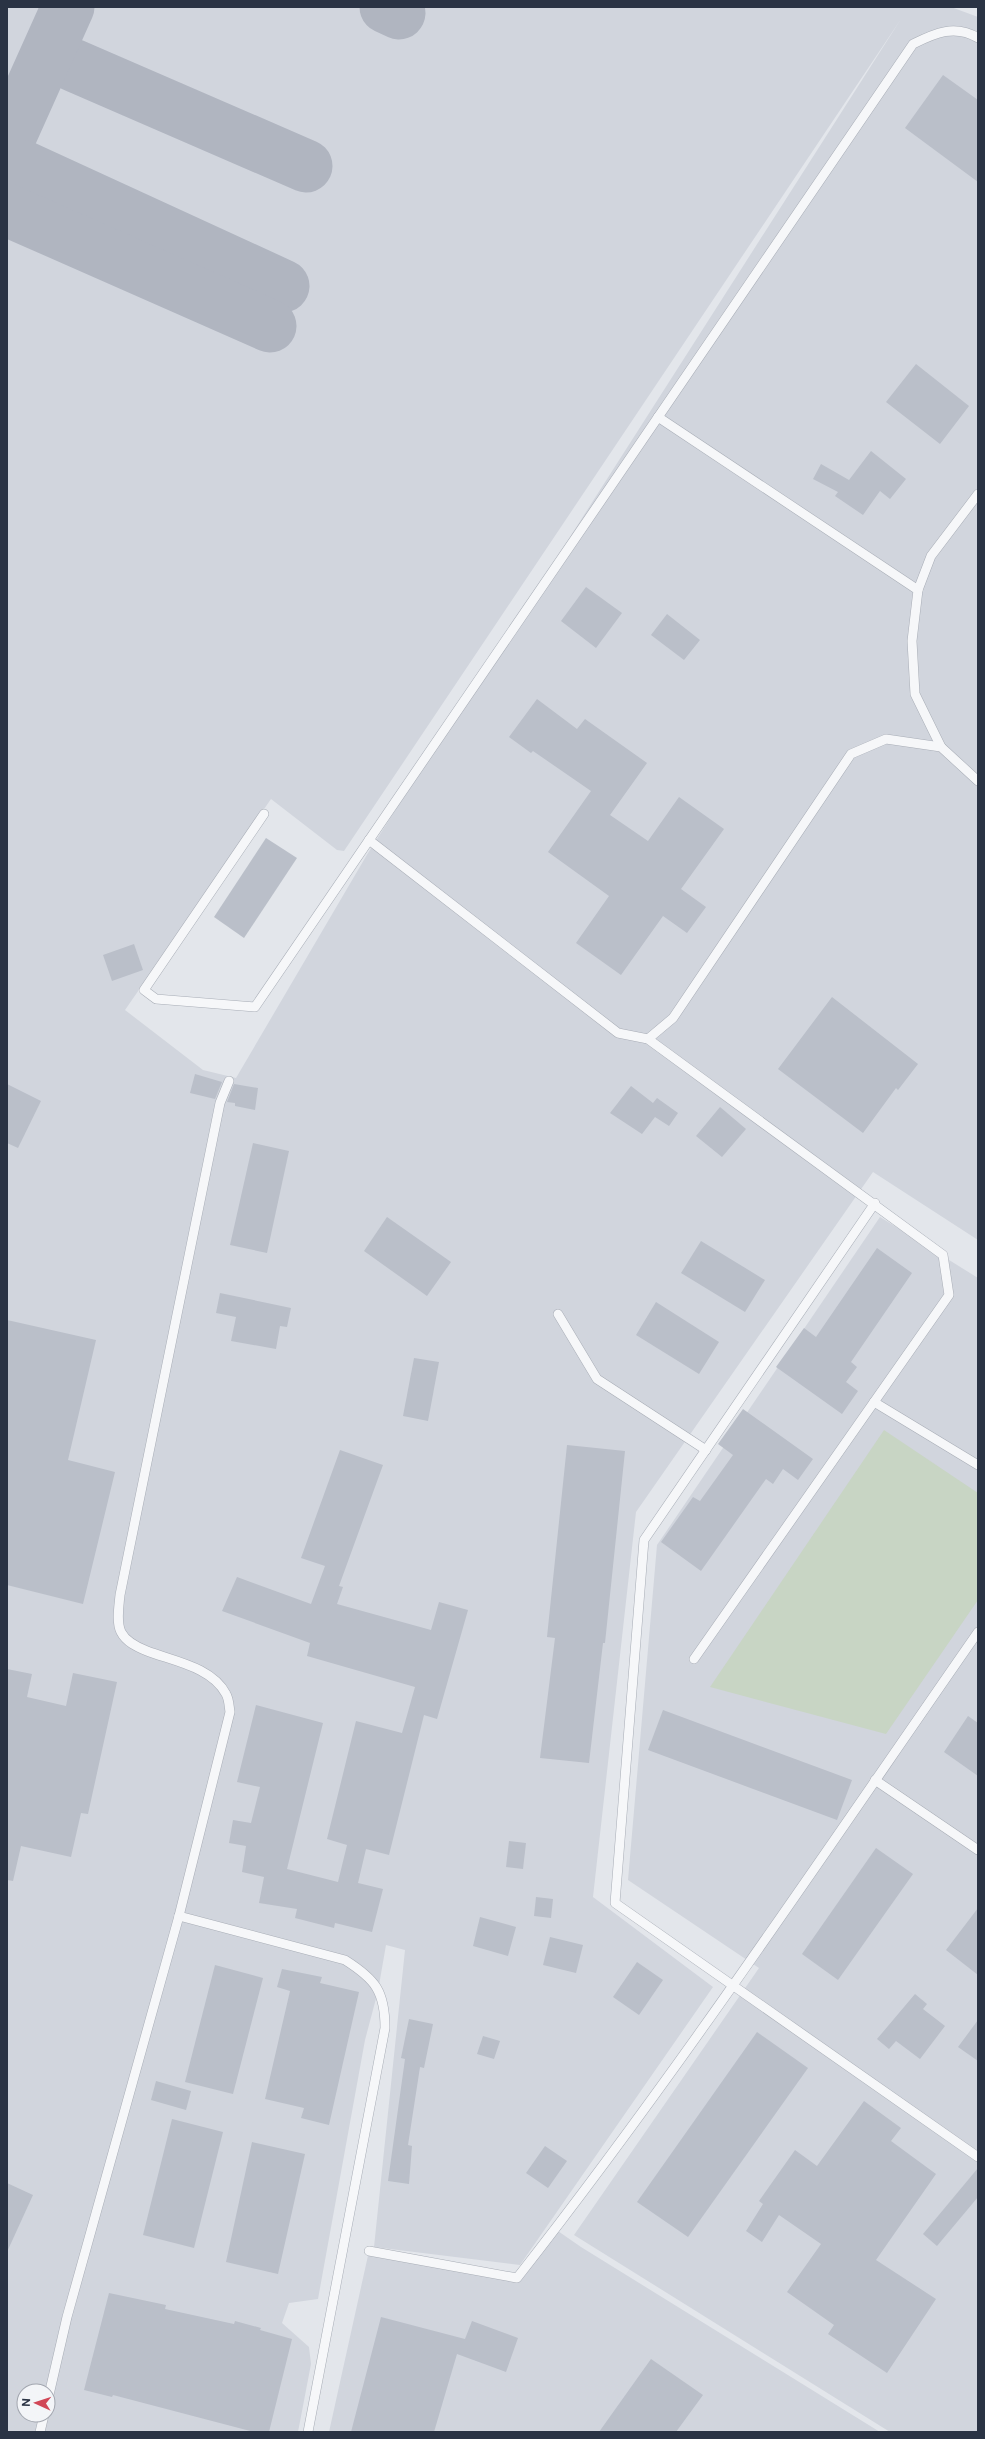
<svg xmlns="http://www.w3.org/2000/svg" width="985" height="2439" viewBox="0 0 985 2439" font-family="'Public Sans',sans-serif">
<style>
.built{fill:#d1d5dd;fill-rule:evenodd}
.green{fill:#c8d5c4}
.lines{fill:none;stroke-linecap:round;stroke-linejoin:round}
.taxiway{stroke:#b0b5c0;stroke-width:53}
.building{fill:#babfc9}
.lane-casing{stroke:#a8adb6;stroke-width:10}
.lane{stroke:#f6f7f9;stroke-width:9}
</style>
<rect width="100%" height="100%" fill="#e3e6eb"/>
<g class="built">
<path d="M7 7H951L978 17V1240L873 1172 636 1512 593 1897 713 1987 520 2265 374 2247 405 1950 386 1945 378 1991 365 2040 318 2299 289 2303 282 2323 309 2347 311 2364 298 2432H7ZM901 19 368 853 236 1078 203 1070 125 1010 271 799 337 850 344 851ZM24 2391H48V2415H24Z"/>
<polygon points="880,1217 978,1278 978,2432 890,2432 574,2235 759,1968 628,1880 657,1545"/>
<polygon points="555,2229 581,2247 880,2432 329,2432 369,2251 517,2278"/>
</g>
<polygon class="green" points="884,1430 978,1493 978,1600 886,1734 710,1687"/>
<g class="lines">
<g class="taxiway">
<polyline points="386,7 399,13"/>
<polyline points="73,65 306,166"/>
<polyline points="7,143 68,7"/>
<polyline points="7,167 24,167 283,286"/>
<polyline points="7,210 270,326"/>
</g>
</g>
<g class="building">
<polygon points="943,75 978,100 978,182 905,128"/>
<polygon points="916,364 969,406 940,444 886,402"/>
<polygon points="871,451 906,479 890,499 880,491 863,515 835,496 838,492 813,479 821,464 849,480"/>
<polygon points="586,587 622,613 596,648 561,621"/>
<polygon points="667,614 700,640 684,660 651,635"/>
<polygon points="537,699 577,729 585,719 647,763 610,815 648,841 679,797 724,829 681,889 706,907 687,933 663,916 621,975 576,943 609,896 548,852 591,791 533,751 531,753 509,737"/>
<polygon points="266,838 297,858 244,938 214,917"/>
<polygon points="134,944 143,970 112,981 103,955"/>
<polygon points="832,997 918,1064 898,1090 896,1088 863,1133 778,1069"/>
<polygon points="195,1074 222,1082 215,1099 190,1093"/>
<polygon points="7,1084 41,1101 18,1148 7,1143"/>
<polygon points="234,1084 258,1088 255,1110 235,1106 235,1103 227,1102"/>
<polygon points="631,1086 653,1103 657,1098 678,1113 669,1126 655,1117 642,1134 610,1113"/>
<polygon points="720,1107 746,1129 722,1157 696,1136"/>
<polygon points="253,1143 289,1151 267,1253 230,1245"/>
<polygon points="387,1217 451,1262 427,1296 364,1251"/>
<polygon points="701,1241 765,1280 745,1312 681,1273"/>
<polygon points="877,1248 912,1273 851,1362 857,1367 846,1382 858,1391 842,1414 776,1367 804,1328 816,1337"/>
<polygon points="220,1293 291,1308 287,1327 280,1326 276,1349 231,1341 236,1317 216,1313"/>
<polygon points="656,1302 719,1342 699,1374 636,1335"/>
<polygon points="7,1320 96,1340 68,1460 115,1472 83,1604 7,1585"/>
<polygon points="414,1358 439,1362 428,1421 403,1416"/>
<polygon points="743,1409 813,1459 798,1480 783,1469 773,1484 766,1479 701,1571 661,1542 693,1497 700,1501 733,1455 718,1444"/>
<polygon points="567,1445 625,1451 605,1643 603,1643 589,1763 540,1758 555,1638 547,1637"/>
<polygon points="340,1450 383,1465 339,1586 343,1587 337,1604 431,1630 439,1602 468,1610 437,1719 424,1715 389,1855 366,1849 358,1883 383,1889 372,1932 335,1923 334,1928 295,1918 297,1909 259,1903 264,1877 242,1872 246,1846 229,1843 233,1820 251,1823 260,1787 237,1782 256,1705 323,1723 287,1869 338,1882 347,1845 327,1839 356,1721 402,1733 415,1687 307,1656 310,1643 222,1611 237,1577 311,1604 325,1566 301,1558"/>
<polygon points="7,1669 32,1674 27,1697 66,1706 73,1673 117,1682 88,1814 81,1813 71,1857 21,1846 13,1881 7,1880"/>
<polygon points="663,1710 852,1780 837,1820 648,1750"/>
<polygon points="968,1716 978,1723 978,1776 944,1752"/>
<polygon points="509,1841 526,1843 523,1869 506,1867"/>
<polygon points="876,1848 913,1874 838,1980 802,1954"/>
<polygon points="536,1897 553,1899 551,1918 534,1916"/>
<polygon points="978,1908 978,1975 946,1950"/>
<polygon points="480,1917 516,1927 508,1956 473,1946"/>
<polygon points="550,1937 583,1945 576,1973 543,1965"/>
<polygon points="637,1962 663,1980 639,2015 613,1997"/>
<polygon points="215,1965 263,1978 233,2094 185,2082"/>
<polygon points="282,1969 322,1977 320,1983 359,1992 329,2125 301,2118 304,2108 265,2099 290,1991 277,1987"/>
<polygon points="915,1994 927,2004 923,2009 945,2026 920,2059 896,2041 889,2049 877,2039"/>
<polygon points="409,2019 433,2024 424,2068 420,2067 408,2145 412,2146 409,2184 388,2181 405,2059 401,2058"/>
<polygon points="978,2020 978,2061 958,2047"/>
<polygon points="757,2032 808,2068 688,2237 637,2202"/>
<polygon points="483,2036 500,2041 494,2059 477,2054"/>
<polygon points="156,2081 191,2091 186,2110 151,2100"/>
<polygon points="864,2101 901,2128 891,2141 936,2174 876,2260 936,2299 887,2373 828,2334 834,2325 787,2292 821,2244 779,2215 762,2242 746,2231 763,2204 759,2201 795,2150 817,2166"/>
<polygon points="172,2119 223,2132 194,2248 143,2235"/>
<polygon points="252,2142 305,2154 278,2274 226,2262"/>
<polygon points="545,2146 567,2161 548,2188 526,2173"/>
<polygon points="978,2168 978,2197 937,2246 923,2234"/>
<polygon points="7,2183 33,2195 7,2252"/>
<polygon points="109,2293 166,2305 165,2309 234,2324 235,2321 261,2328 260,2330 292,2339 269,2432 254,2432 113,2395 112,2397 84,2390"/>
<polygon points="381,2317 465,2339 472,2321 518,2338 506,2372 457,2354 434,2432 351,2432"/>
<polygon points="651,2359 703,2395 676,2432 599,2432"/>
</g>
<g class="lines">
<g class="lane-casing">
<g id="lane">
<polyline points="658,417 918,590 912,641 915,694 941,747"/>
<polyline points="918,590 931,556 978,494"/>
<path d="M264 814 144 990 156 999 255 1007 913 44C935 33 955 24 978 38"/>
<polyline points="369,840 618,1033 648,1039 943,1255 949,1295 694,1659"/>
<polyline points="648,1039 673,1018 851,754 886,739 941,747 978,781"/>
<polyline points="875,1203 644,1540 615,1903 978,2157"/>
<polyline points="558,1314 597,1379 706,1450"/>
<polyline points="874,1402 978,1465"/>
<polyline points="875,1780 978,1850"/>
<path d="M179 1916 345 1960C375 1979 385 1991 385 2028L308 2432"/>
<path d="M369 2251 517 2278C680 2070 827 1849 978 1632"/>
<path d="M48 2399 67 2317 179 1916 230 1712C229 1706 229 1699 226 1694 212 1667 173 1661 147 1651 137 1647 126 1642 121 1632 116 1622 119 1606 120 1595L220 1103 229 1081"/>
<polyline points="40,2432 44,2415"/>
</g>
</g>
<use href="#lane" class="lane"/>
</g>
<rect width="985" height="2439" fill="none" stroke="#2a3344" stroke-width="16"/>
<g transform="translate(36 2403) rotate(273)"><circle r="19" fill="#f3f5f8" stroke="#a3a7b0"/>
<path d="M0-3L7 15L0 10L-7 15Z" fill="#d14757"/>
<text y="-6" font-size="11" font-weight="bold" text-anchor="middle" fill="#2a3344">N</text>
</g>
</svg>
